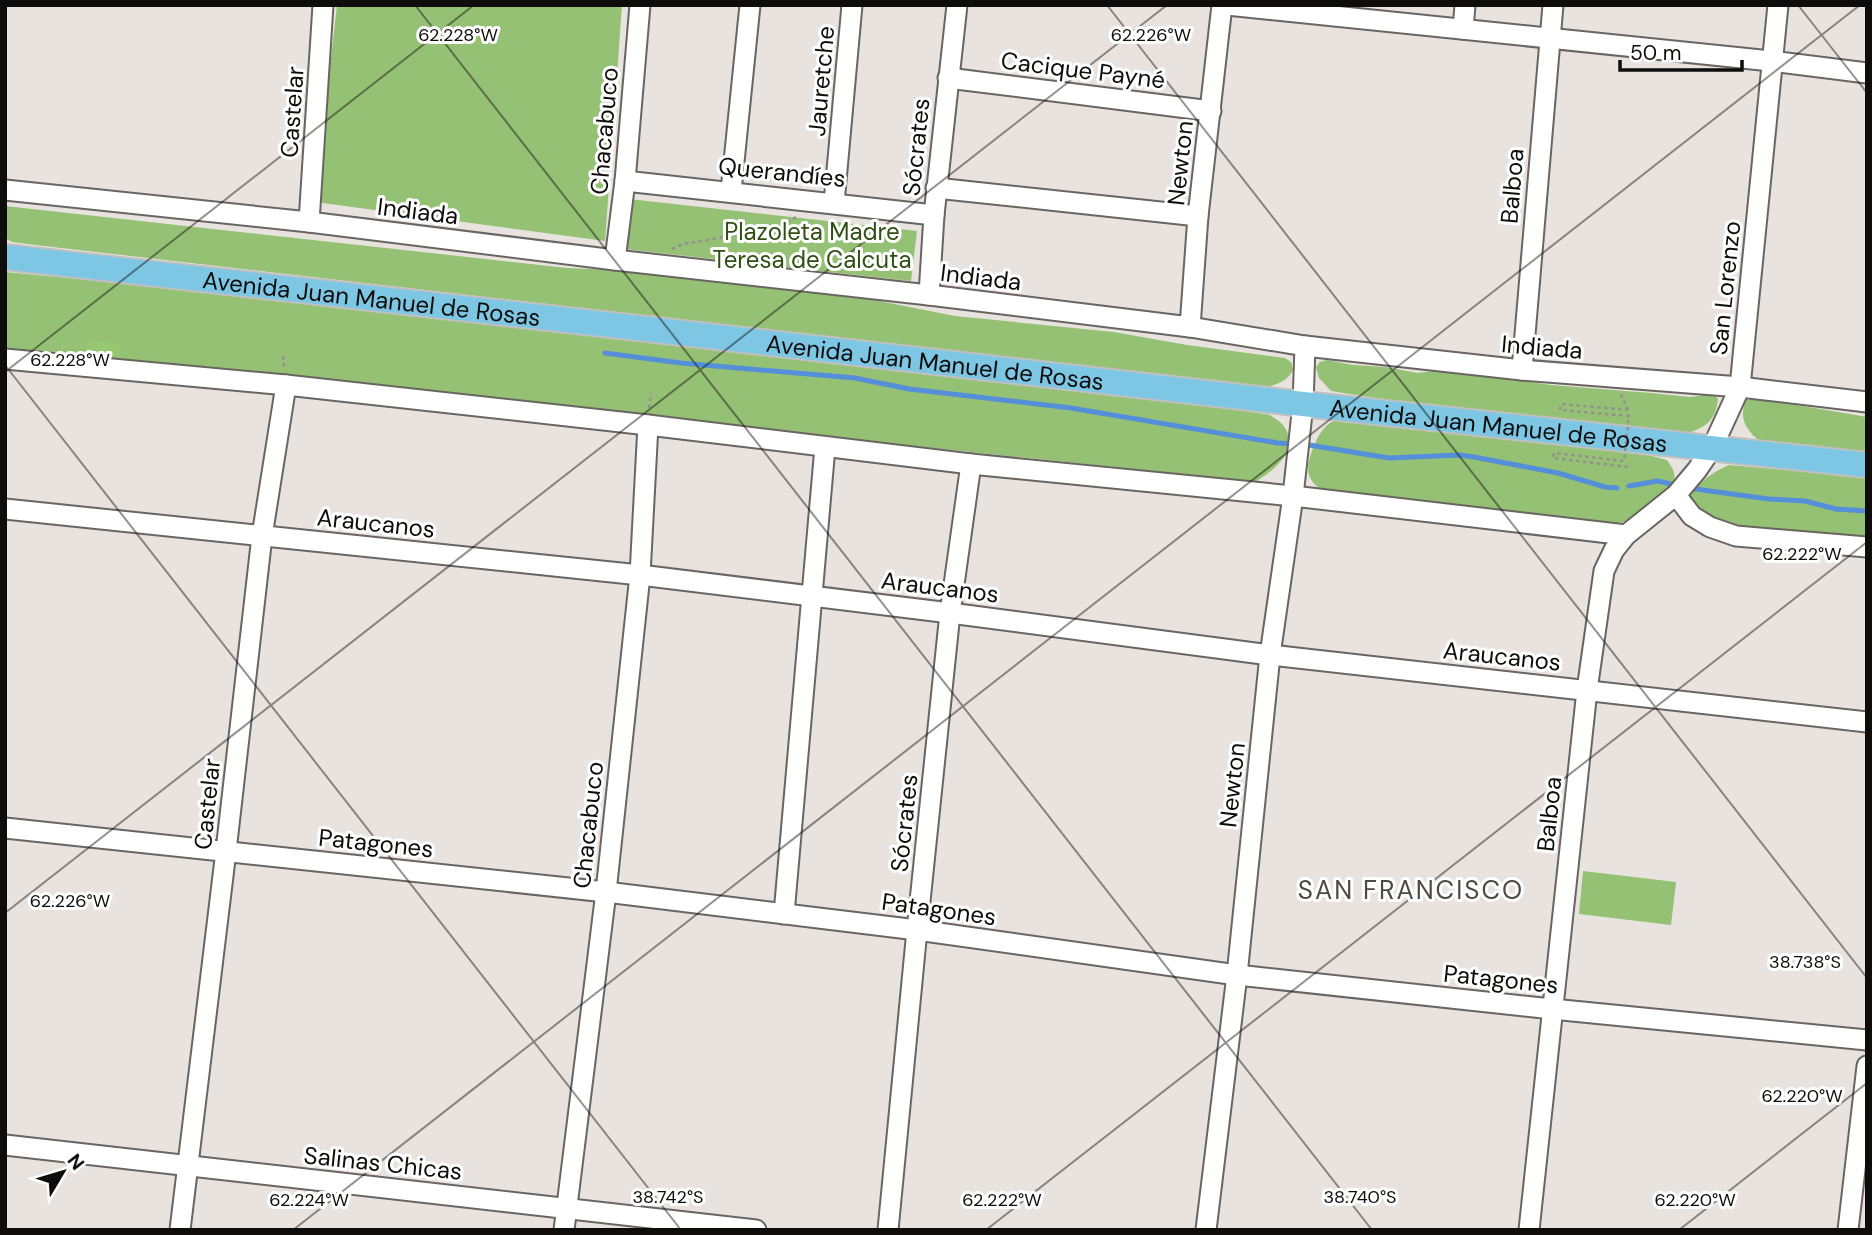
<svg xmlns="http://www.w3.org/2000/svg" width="1872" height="1235" viewBox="0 0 1872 1235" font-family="'DM Sans',sans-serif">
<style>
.green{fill:#94c173}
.forest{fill:#96c972}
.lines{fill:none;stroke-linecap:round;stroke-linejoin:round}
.stream{stroke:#568fd9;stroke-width:5}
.minor-casing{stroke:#6a6561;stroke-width:23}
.major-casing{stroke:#c1c0c0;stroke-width:28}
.path{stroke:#94908c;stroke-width:2.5;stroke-dasharray:3.5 3.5;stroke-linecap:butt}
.minor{stroke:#fff;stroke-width:19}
.major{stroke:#7dc6e4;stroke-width:24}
.path-bridge{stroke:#94908c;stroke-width:2.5;stroke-dasharray:3.5 3.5;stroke-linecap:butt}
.ticks{fill:none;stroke:#0f0d0b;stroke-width:2;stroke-opacity:0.45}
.labels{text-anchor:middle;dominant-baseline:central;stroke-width:6;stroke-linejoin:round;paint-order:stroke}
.street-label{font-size:24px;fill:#0f0d0b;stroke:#fff}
.park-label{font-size:24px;fill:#2f4f13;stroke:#fff}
.neighbourhood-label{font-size:26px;letter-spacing:2px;fill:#4e4946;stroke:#fff}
.ticks-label{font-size:18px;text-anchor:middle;fill:#0f0d0b;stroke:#fff;stroke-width:6;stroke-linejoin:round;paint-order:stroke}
</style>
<rect width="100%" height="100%" fill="#e9e3df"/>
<g class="green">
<polygon points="337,5 622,5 605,241 315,202"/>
<polygon points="629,199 917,231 911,281 624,249"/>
<path d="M5 206 567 268 637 271 844 294 955 316 1114 332 1187 345 1285 358 1291 362 1293 370C1287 381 1279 384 1266 387L35 245 12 242 5 238Z"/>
<path d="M5 272 207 291 1166 398 1270 415C1274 418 1280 421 1283 425 1302 450 1273 471 1255 482L5 350Z"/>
<path d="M1327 360 1353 365 1385 367 1418 373 1433 371 1479 374 1551 385 1651 393 1690 397 1714 394 1718 399C1716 421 1704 429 1684 434L1431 407 1331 391 1319 378 1316 367 1320 362Z"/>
<path d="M1746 400H1767L1867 417V455L1766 446C1749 434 1737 421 1746 400Z"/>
<path d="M1334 421 1546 443 1652 456 1667 460C1671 466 1676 472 1674 480 1668 497 1633 521 1616 524L1320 489C1314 484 1309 479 1308 470 1308 456 1320 425 1334 421Z"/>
<path d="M1729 465 1867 477V540C1825 538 1707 543 1690 497 1699 481 1713 472 1729 465Z"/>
<polygon points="1583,871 1676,882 1671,925 1579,914"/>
</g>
<polygon class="forest" points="86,341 120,343 119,355 88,359"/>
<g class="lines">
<g class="stream">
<polyline points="605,353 681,363 855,378 909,389 1071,408 1278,443 1294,444"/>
<polyline points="1303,444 1389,458 1460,455 1474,457 1558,473 1605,487 1617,488"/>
<polyline points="1629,486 1658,481 1679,486"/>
<polyline points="1688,488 1769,499 1805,501 1836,509 1867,511"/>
</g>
<g class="minor-casing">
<g id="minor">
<polyline points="1227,5 1771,61 1867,73"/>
<polyline points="1463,29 1465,5"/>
<polyline points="948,78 1211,111"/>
<polyline points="625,181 934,215"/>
<polyline points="936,188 1198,216"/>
<polyline points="5,190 309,222 615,260 929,295 1190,327 1305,346 1522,370 1740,387 1867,402"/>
<polyline points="731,191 750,5"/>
<polyline points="834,203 852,5"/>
<polyline points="309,222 323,5"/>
<polyline points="615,260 625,181 640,5"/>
<polyline points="929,295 934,215 957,5"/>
<polyline points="1190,327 1198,216 1222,5"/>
<polyline points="5,359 286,385 648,425 971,464 1293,496 1626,535"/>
<polyline points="1522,370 1553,5"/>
<polyline points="1676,495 1692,516 1710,527 1736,536 1867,547"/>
<polyline points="5,509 640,575 950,613 1270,655 1867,722"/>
<polyline points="5,828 606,892 917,930 1237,975 1552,1009 1867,1040"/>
<polyline points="784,914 825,447"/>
<polyline points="5,1145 756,1230"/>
<polyline points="180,1230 226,851 262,536 286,385"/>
<polyline points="564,1230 606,892 640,575 648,425"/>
<polyline points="888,1230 917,930 950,613 971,464"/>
<polyline points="1206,1230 1237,975 1270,655 1293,496 1303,404 1305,346"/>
<polyline points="1529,1230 1587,690 1604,571 1614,550 1626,535 1676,495 1697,470 1712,448 1740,387 1778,5"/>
<polyline points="1848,1230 1867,1066"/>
</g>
</g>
<g class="major-casing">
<g id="major">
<path id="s1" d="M5 257 656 330 1303 404 1867 465"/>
</g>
</g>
<g class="path">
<polyline points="672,249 683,244 778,228 796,217"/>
<polyline points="283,356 284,368"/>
<polyline points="1621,394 1628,410"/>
<polyline points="649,408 651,393"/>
</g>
<use href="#minor" class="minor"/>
<use href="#major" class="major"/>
<polyline class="path-bridge" points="1628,467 1553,458 1554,453 1624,461 1629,416 1560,410 1561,404 1628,410"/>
</g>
<path class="ticks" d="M415 5 1372 1230M1107 5 1867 978M1798 5 1867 93M5 365 681 1230M5 372 474 5M5 913 1167 5M293 1230 1860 5M986 1230 1867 542M1679 1230 1867 1083"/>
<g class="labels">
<g class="street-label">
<text transform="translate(1083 70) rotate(7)">Cacique Payné</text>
<text transform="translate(821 81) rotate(-85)">Jauretche</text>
<text transform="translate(292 112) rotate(-86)">Castelar</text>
<text transform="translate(604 131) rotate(-85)">Chacabuco</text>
<text transform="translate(916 147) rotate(-84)">Sócrates</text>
<text transform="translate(1180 163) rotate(-84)">Newton</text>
<text transform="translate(782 172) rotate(6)">Querandíes</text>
<text transform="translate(1512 186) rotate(-85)">Balboa</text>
<text transform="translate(418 211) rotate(7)">Indiada</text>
<text transform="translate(981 277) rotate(7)">Indiada</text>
<text transform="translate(1725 288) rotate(-84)">San Lorenzo</text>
<text stroke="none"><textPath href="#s1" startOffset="369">Avenida Juan Manuel de Rosas</textPath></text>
<text transform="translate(1542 347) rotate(5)">Indiada</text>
<text stroke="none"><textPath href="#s1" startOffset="936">Avenida Juan Manuel de Rosas</textPath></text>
<text stroke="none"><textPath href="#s1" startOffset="1503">Avenida Juan Manuel de Rosas</textPath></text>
<text transform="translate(376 523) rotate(6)">Araucanos</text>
<text transform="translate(940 587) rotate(7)">Araucanos</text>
<text transform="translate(1502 656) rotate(6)">Araucanos</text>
<text transform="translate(1232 785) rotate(-84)">Newton</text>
<text transform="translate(207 804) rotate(-84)">Castelar</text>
<text transform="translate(1549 814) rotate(-84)">Balboa</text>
<text transform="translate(904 823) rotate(-84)">Sócrates</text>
<text transform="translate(588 825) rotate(-84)">Chacabuco</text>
<text transform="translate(376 843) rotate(6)">Patagones</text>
<text transform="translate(939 909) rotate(8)">Patagones</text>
<text transform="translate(1501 979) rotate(6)">Patagones</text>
<text transform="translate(383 1163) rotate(6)">Salinas Chicas</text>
</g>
<g class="park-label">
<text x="812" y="231">Plazoleta Madre<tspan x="812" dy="28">Teresa de Calcuta</tspan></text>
</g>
<g class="neighbourhood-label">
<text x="1411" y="890">SAN FRANCISCO</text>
</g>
</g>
<g class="ticks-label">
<text x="458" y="41">62.228°W</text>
<text x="1151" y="41">62.226°W</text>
<text x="70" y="366">62.228°W</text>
<text x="1802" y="560">62.222°W</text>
<text x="70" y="907">62.226°W</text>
<text x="1805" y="968">38.738°S</text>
<text x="1802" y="1102">62.220°W</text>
<text x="668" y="1203">38.742°S</text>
<text x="1360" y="1203">38.740°S</text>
<text x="309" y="1206">62.224°W</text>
<text x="1002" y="1206">62.222°W</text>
<text x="1695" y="1206">62.220°W</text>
</g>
<rect width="1872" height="1235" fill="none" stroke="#0f0d0b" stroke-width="14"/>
<g transform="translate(63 1172) rotate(52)" stroke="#ffffff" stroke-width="5" paint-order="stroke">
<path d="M0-5L12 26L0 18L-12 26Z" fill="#0f0d0b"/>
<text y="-10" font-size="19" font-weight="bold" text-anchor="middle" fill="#0f0d0b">N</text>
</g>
<path d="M1620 60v10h122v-10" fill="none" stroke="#0f0d0b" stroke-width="3.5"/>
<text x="1630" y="60" font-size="21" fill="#0f0d0b" stroke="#ffffff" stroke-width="5" paint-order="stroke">50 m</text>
</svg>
